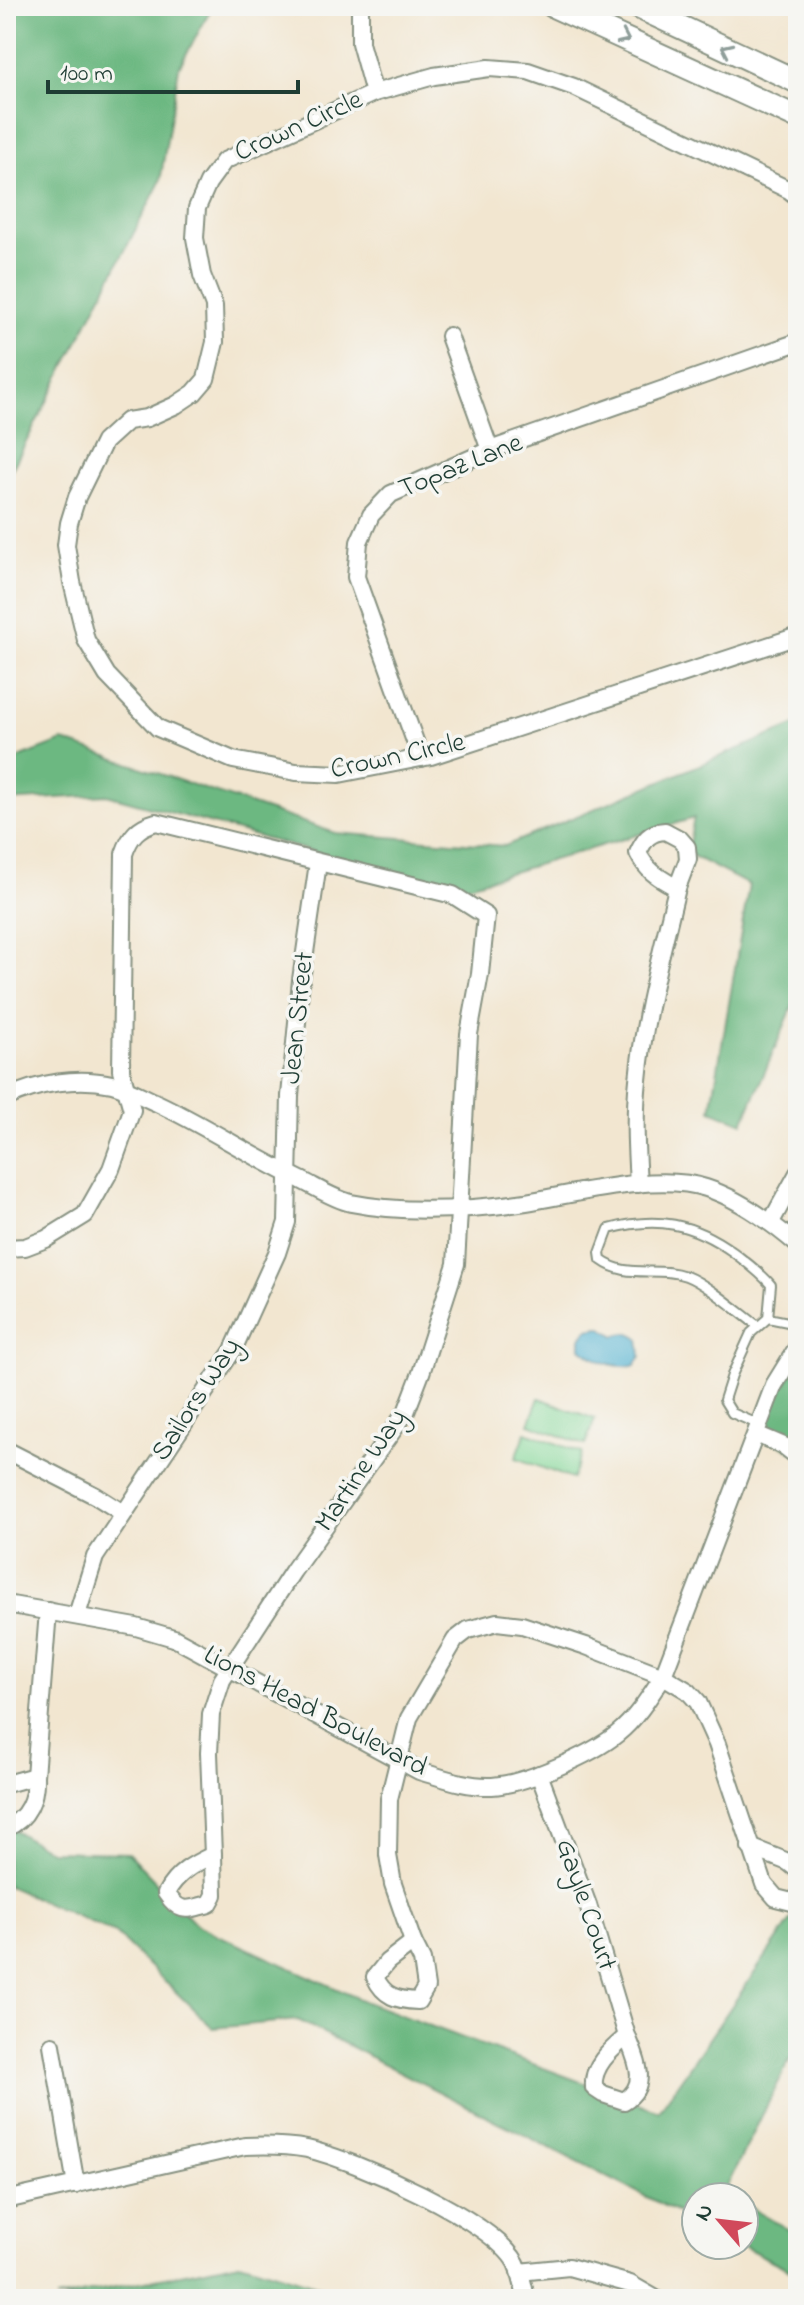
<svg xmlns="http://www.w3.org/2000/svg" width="804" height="2305" viewBox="0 0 804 2305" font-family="'Indie Flower',sans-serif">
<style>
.green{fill:#85d899;stroke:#528a66;stroke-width:2}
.forest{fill:#6cb881;stroke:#467a5a;stroke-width:2}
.water{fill:#54b3d2;stroke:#3a7883;stroke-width:2}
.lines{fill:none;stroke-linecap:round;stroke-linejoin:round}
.lane-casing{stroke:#889282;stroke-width:12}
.street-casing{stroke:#889282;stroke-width:20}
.secondary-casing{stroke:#889282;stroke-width:26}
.lane{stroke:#fff;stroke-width:8}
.street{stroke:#fff;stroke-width:16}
.secondary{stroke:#fff;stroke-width:22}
.oneway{stroke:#8f9e9a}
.labels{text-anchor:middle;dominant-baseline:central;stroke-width:7;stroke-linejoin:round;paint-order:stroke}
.street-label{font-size:28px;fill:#1f3d34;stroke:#f6f6f2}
</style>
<rect width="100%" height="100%" fill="#f6f6f2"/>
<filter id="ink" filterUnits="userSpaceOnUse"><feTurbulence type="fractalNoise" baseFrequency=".0125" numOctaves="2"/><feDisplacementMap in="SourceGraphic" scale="16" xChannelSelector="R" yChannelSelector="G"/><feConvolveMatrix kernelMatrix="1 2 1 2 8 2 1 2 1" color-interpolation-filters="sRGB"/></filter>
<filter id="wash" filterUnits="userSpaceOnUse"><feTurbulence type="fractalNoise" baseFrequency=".006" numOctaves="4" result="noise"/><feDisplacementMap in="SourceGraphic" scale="32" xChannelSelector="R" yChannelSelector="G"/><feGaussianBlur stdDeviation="1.8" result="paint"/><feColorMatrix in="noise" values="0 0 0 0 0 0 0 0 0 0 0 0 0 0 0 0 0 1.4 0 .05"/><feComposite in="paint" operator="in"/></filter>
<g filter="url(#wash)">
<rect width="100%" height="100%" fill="#f2e6d0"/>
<g class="green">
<polygon points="539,1398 595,1419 585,1445 529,1424"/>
<polygon points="526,1432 582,1453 572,1479 516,1458"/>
</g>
<g class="forest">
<polygon points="6,6 213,6 179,67 160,182 6,481"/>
<polygon points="798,724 798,994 743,1123 711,1110 749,885 687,853 694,818 452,890 107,795 6,801 6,763 63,741 335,833 505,846"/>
<polygon points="798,1362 798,1454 758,1432"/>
<polygon points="6,1826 50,1851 128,1853 198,1926 366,2002 659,2111 798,1910 798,2043 724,2192 732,2197 696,2197 696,2222 298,2020 213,2028 115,1933 6,1885"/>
<polygon points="744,2204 798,2235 798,2274 741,2245 744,2245"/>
<polygon points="240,2262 362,2299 56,2299"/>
</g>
<path class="water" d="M600 1327 616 1336C625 1331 631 1333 639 1339L641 1356 635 1366C612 1367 598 1363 581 1348V1338L588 1329Z"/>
</g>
<g filter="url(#ink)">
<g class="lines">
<g class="lane-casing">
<g id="lane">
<path d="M758 1326C739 1312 707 1284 686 1276 656 1265 628 1280 601 1260L600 1253 609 1229C657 1216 693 1223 733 1252 747 1263 760 1272 771 1285L768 1318"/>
<polyline points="760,1425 732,1413 724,1400 732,1375 751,1333 768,1318 798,1324"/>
</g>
</g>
<g class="street-casing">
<g id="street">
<polyline points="360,6 360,43 374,93 224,161 208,183 197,208 195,238 202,275 214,306 215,342 206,379 194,393 176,405 147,418 127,421 104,442 77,497 69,523 66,545 72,582 86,640 107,675 158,728 233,760 296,772 339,774 431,756 798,636"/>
<polyline points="374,93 434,76 489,68 528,71 574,87 789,190 798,197"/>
<polyline points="449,336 490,450"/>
<polyline points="421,758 356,577 359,542 371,515 391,494 490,450 798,342"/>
<path d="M665 831 680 839 687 847 688 859 677 888C660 878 647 872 638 853 644 840 649 832 665 831Z"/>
<path d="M6 1098C39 1083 77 1076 112 1084 128 1088 143 1097 157 1103 206 1126 252 1157 301 1180 317 1188 334 1199 351 1203 406 1214 470 1210 526 1202 576 1194 657 1172 706 1188 740 1199 771 1222 798 1245"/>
<path d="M638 1184C636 1150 634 1115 638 1080 644 1015 662 951 677 888"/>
<polyline points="771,1222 798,1173"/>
<path d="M6 1248 25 1247 46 1239 85 1215 111 1169 132 1110 121 1070 124 854C130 836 138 827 156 822L453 895 486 916 480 974 469 1034 456 1264 421 1373 406 1412 293 1571 222 1680 211 1714 209 1753 213 1855"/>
<polyline points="756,1434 784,1446 798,1457"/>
<polyline points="6,1450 96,1496 123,1513"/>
<path d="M6 1604 136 1627 174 1638 419 1771C443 1778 467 1787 492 1786 525 1784 591 1755 617 1734 636 1719 650 1696 663 1676L774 1385 798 1346"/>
<polyline points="77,1615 95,1557 233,1350 277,1253 287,1222 290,1096 301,980 318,863"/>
<polyline points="539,1774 588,1905 627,2036"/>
<polyline points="35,1776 48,1611"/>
<path d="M6 1784 35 1776C36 1798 28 1819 6 1828"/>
<polyline points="750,1847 788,1862 798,1870"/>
<path d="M213 1855 214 1895 209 1904C186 1910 180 1914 166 1893 177 1873 193 1864 213 1855Z"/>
<polyline points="413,1942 393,1884 388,1855 389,1799 409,1718 455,1640 468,1630 497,1622 522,1625 586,1646 663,1676 688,1691 698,1702 717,1744 764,1884 776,1898 792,1902 798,1897"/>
<path d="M413 1942 422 1960 426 1987 418 2001C397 2000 384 1997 375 1977L387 1962Z"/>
<path d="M627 2036C636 2059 650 2085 624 2101L603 2094 594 2088C591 2066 612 2049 627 2036Z"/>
<polyline points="52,2045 76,2185"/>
<path d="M6 2200 245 2146C266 2145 286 2145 307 2149 355 2160 493 2220 516 2263 521 2274 524 2287 526 2299"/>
<polyline points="519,2272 569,2267 630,2284 656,2299"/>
</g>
</g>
<g class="secondary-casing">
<g id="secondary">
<polyline points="553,6 798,118"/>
<polyline points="636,6 798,82"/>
</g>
</g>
<use href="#lane" class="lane"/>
<use href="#street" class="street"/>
<use href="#secondary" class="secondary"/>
</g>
<defs><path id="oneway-chevron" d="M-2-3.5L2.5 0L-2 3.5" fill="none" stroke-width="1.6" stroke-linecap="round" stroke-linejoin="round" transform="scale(2)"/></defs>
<g class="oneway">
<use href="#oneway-chevron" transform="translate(624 38) rotate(25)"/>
<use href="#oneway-chevron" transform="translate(727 49) rotate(-155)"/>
</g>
</g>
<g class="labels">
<g class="street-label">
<text transform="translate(299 127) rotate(-24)">Crown Circle</text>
<text transform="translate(461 467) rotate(-22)">Topaz Lane</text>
<text transform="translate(398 757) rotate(-12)">Crown Circle</text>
<text transform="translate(299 1018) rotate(-84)">Jean Street</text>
<text transform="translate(197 1400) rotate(-57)">Sailors Way</text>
<text transform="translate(362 1471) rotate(-56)">Martine Way</text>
<text transform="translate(315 1712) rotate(28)">Lions Head Boulevard</text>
<text transform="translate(585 1905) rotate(71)">Gayle Court</text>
</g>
</g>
<rect width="804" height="2305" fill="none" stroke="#f6f6f2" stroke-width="32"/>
<g transform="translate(720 2221) rotate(298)"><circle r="38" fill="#f6f6f2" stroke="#a0aca6" stroke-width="2"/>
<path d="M0-6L14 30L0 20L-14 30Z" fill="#d1495b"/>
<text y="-12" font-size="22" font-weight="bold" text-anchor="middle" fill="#1f3d34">N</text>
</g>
<path d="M48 80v12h250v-12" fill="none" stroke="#1f3d34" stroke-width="4"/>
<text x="60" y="80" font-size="24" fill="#1f3d34" stroke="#f6f6f2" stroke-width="6" paint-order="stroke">100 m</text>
</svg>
